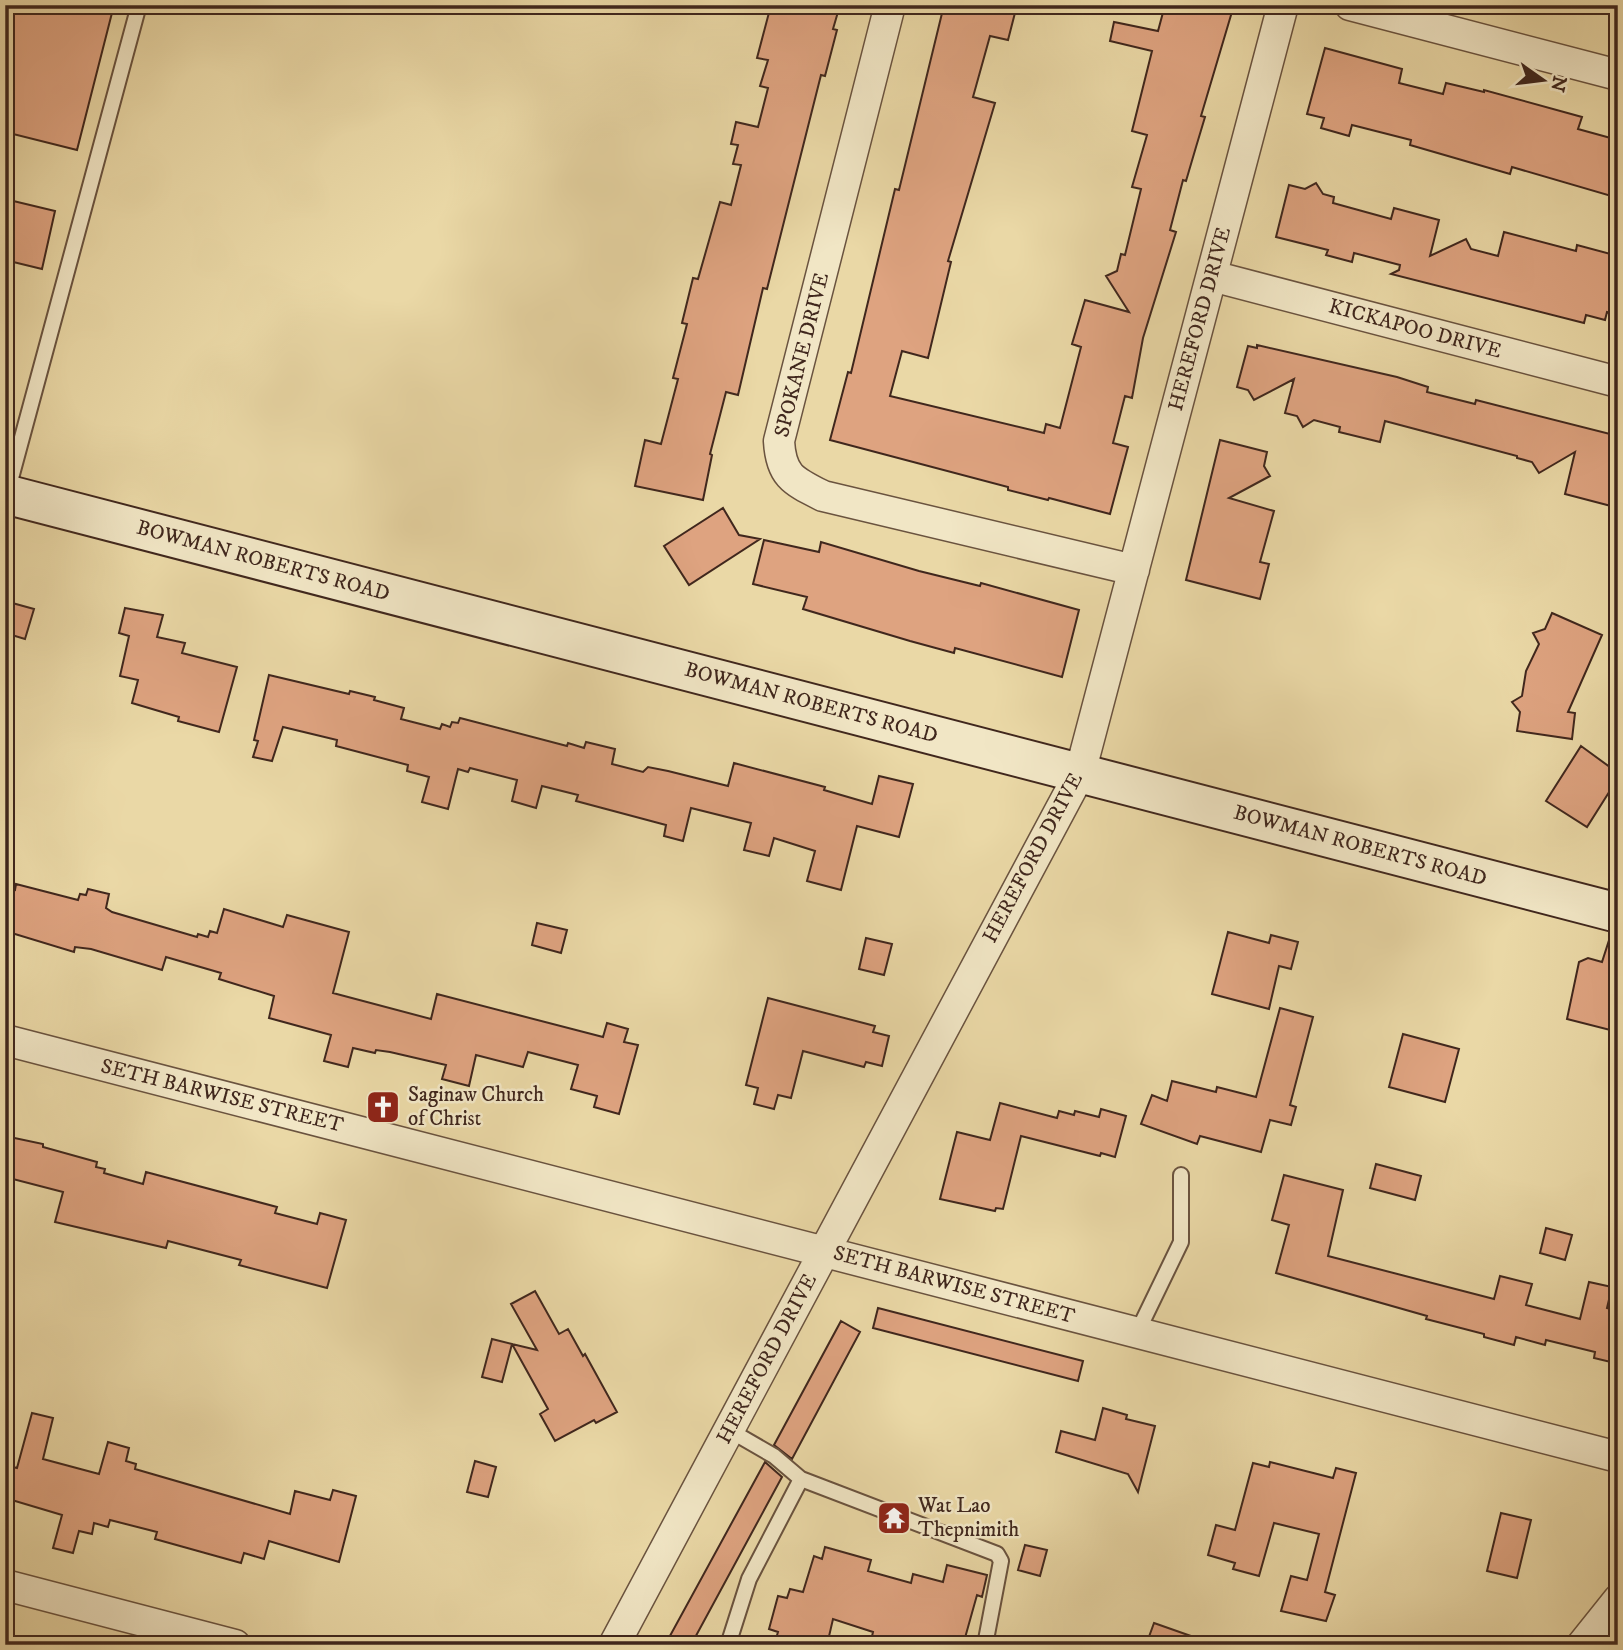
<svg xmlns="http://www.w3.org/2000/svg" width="1623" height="1650" font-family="'IM FELL DW Pica',serif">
  <rect width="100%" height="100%" fill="#ead8a6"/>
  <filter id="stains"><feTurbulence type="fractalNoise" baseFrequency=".00286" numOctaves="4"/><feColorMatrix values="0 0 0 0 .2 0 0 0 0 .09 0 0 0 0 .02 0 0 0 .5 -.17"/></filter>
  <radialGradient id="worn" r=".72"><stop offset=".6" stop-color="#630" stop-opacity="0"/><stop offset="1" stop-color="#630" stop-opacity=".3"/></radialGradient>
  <path fill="#dea380" stroke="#40271d" stroke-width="2" d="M5 5H114L77 150 5 132Z
    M771 5H840L833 29 837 30 825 76 821 75 767 289 763 288 738 395 726 392 710 454 712 455 703 500 635 486 645 440 661 444 678 379 673 378 687 324 682 323 693 278 698 279 720 202 731 205 741 165 733 164 738 145 731 144 736 122 758 127 768 88 760 86 768 60 757 58Z
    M944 5H1017L1008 40 990 36 973 97 995 103 948 261 951 262 928 358 902 351 890 396 1044 433 1046 424 1060 428 1081 347 1072 344 1085 300 1129 312 1106 276 1117 271 1121 254 1125 255 1141 189 1132 187 1147 135 1132 131 1152 51 1110 41 1114 22 1158 31 1165 5H1234L1201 116 1205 117 1196 147 1186 181 1183 180 1170 230 1176 232 1143 338 1132 398 1125 396 1113 443 1128 447 1110 514 1049 498 1048 500 1008 490V487L830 440 848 372 851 373 895 189 899 190Z
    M1325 48 1402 69 1399 83 1443 94 1446 83 1484 92V90L1582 117 1578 129 1618 140V198L1512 167 1510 174 1410 145 1411 140 1352 125 1349 136 1321 128 1324 118 1307 114Z
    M1316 183 1323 194 1334 197 1333 203 1391 219 1394 208 1439 220 1430 256 1466 239 1471 249 1498 256 1504 232 1576 251 1577 245 1618 256V315L1607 312 1605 320 1586 315 1584 323 1391 274 1399 270 1400 265 1354 253 1352 262 1326 255 1328 250 1276 237 1289 185 1305 189Z
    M5 199 55 211 42 269 5 260 9 231 5 230Z
    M1257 345 1397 377 1428 387 1427 392 1475 404 1476 400 1618 436V480L1611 506 1565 494 1575 452 1539 473 1532 462 1517 458V456L1385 421 1380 442 1339 432 1340 427 1314 420 1303 427 1297 416 1285 413 1294 379 1254 400 1248 390 1237 387 1248 346 1257 348Z
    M1220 440 1267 452 1264 466 1270 476 1229 498 1274 511 1260 562 1269 564 1260 599 1186 580Z
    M723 508 739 535 760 539 689 585 664 546Z
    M764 540 819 552 821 542 919 571 980 586 981 583 1079 610 1062 677 955 648 954 653 910 641 803 609 807 597 753 584Z
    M5 601 34 609 25 639 5 633Z
    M125 608 163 615 157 637 185 643 182 653 237 667 219 732 178 721 179 717 132 703 138 680 120 676 129 636 119 633Z
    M1552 613 1602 635 1568 712 1575 713 1572 739 1517 731 1520 712 1512 702 1522 696 1526 671 1539 644 1533 633 1545 629Z
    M269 675 349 694 350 691 375 697 374 700 404 708 401 719 440 729 442 724 450 727 452 722 458 723 460 718 567 746 568 743 584 748 586 742 615 749 612 764 643 772 648 767 668 771 728 786 734 763 825 787 824 790 872 804 879 776 913 784 899 837 857 826 841 890 807 881 815 851 774 838 769 856 744 850 751 823 691 808 683 841 664 836 666 825 576 801 578 795 542 786 536 808 512 801 517 780 470 768 468 772 458 769 448 809 422 802 429 777 407 771 408 765 336 746 337 740 283 727 272 761 253 757 258 741 254 740Z
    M1581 746 1618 773V778L1587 827 1546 801Z
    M16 884 78 900 80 894 86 895 88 889 109 894 106 908 112 912 197 937 198 934 208 937 210 931 217 933 224 909 283 927 287 915 349 932 333 993 431 1019 437 994 603 1037 607 1023 628 1029 624 1042 638 1045 619 1114 594 1107 597 1096 571 1089 578 1065 528 1052 523 1067 476 1055 469 1086 442 1079 446 1065 390 1052 376 1050 375 1053 353 1048 348 1067 324 1061 331 1035 269 1018 274 996 219 979 221 973 166 957 162 970 91 949 75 947 74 952 5 931V887L15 890Z
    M537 923 567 930 561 953 532 945Z
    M1228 932 1269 943 1271 935 1298 942 1291 969 1279 966 1269 1009 1212 994Z
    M1611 934H1618V1032L1567 1019 1579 962 1588 958 1602 962Z
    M866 938 892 944 884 975 859 969Z
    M768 998 875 1026 873 1032 889 1036 882 1066 866 1062 864 1067 803 1051 791 1098 778 1095 774 1109 754 1104 758 1088 746 1085Z
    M1280 1008 1313 1017 1290 1105 1296 1107 1291 1125 1270 1120 1261 1152 1200 1136 1197 1144 1141 1124 1152 1095 1167 1101 1172 1081 1216 1092 1217 1087 1256 1097Z
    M1403 1034 1459 1049 1445 1102 1389 1087Z
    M1000 1103 1057 1118 1059 1111 1074 1115 1075 1111 1099 1117 1101 1109 1126 1116 1115 1157 1101 1153 1100 1156 1021 1136 1003 1209 996 1208 995 1211 940 1199 957 1132 990 1140Z
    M5 1136 43 1144V1147L97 1162 96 1167 105 1169 104 1173 143 1184 146 1172 277 1207 275 1213 317 1224 320 1213 346 1220 327 1288 239 1265 241 1260 168 1241 166 1248 55 1222 63 1192 5 1177Z
    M1376 1164 1421 1176 1415 1200 1370 1188Z
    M1284 1175 1343 1190 1328 1256 1494 1299 1500 1276 1532 1284 1526 1305 1580 1319 1589 1282 1612 1287 1607 1308 1618 1311 1615 1363 1594 1358 1595 1352 1546 1340 1545 1345 1516 1337 1514 1345 1484 1337V1334L1426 1319 1427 1316 1276 1273 1289 1225 1272 1220Z
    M1546 1228 1572 1235 1565 1260 1540 1253Z
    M535 1291 559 1334 568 1329 583 1356 585 1354 617 1412 596 1423 594 1420 555 1441 540 1414 548 1409 512 1344 537 1350 511 1304Z
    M878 1308 1083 1361 1078 1381 873 1328Z
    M841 1321 860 1332 792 1459 774 1445Z
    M492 1339 512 1344 502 1382 482 1377Z
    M1103 1408 1127 1415 1126 1419 1155 1426 1138 1492 1128 1474 1056 1452 1061 1431 1095 1440Z
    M32 1413 53 1418 43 1459 99 1474 108 1442 129 1448 126 1461 136 1464 135 1469 290 1514 295 1491 330 1500 333 1490 356 1496 339 1562 269 1541 264 1559 244 1553 241 1563 155 1539 157 1532 110 1520 108 1527 94 1523 92 1534 79 1531 73 1553 53 1548 62 1515 5 1498V1465L17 1468Z
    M475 1461 496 1467 488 1497 467 1492Z
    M765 1462 782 1477 691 1645H665Z
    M1270 1462 1333 1478 1336 1468 1356 1473 1325 1592 1335 1595 1326 1621 1281 1611 1291 1576 1307 1580 1319 1534 1274 1523 1259 1576 1233 1569 1235 1563 1208 1555 1216 1525 1235 1530 1253 1463 1269 1467Z
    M1501 1513 1531 1520 1517 1578 1487 1571Z
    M1025 1545 1047 1550 1040 1576 1018 1570Z
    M825 1547 871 1560 868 1571 911 1583 913 1574 943 1582 947 1565 987 1575 982 1597 977 1595 963 1645H870L873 1632 833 1619 827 1645 775 1642 778 1632 769 1629 778 1596 787 1598 790 1589 803 1592 814 1556 822 1559Z
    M1154 1623 1208 1642V1645H1146Z"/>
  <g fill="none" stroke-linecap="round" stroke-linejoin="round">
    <g stroke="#6a533f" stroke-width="18">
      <path id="lane" d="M7 493 139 5
        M1137 1333 1181 1242V1175
        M801 1479 997 1554 1001 1561 985 1645
        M728 1645 749 1579 801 1479 774 1456 729 1430"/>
    </g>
    <g stroke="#6a533f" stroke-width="33">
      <path id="street" d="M890 5 779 441C781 476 793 481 823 496L1134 570
        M1350 5 1618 75
        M1212 276 1618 382
        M5 1040 1618 1457
        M5 1585 235 1645
        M614 1645 1080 773 1283 5
        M1582 1645 1618 1600"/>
    </g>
    <g stroke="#40271d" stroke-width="42">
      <path id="secondary" d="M5 494 1618 913"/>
    </g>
    <use href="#lane" stroke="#f1e6c5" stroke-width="14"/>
    <use href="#street" stroke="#f1e6c5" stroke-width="30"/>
    <use href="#secondary" stroke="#f1e6c5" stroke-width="38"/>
  </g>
  <defs>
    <g id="church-square" transform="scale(1.75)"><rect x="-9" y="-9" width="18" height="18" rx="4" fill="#8f2418" stroke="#f1e6c5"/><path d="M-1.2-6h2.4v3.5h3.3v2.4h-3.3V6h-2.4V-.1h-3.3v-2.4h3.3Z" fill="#fff"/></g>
    <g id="temple-square" transform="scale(1.75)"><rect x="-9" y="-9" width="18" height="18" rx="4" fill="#8f2418" stroke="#f1e6c5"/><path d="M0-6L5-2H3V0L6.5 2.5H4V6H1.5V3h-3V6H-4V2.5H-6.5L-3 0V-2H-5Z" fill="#fff"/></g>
  </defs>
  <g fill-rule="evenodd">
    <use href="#church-square" x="383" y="1107"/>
    <use href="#temple-square" x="894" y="1518"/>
  </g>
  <g text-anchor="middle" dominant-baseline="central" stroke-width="5" stroke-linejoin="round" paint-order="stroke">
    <g font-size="21" fill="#40271d" stroke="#f1e6c5">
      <text transform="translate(1200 319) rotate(-75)">HEREFORD DRIVE</text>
      <text transform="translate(1415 329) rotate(15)">KICKAPOO DRIVE</text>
      <text transform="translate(802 355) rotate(-76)">SPOKANE DRIVE</text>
      <text transform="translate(263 561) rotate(15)">BOWMAN ROBERTS ROAD</text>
      <text transform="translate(811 703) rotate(15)">BOWMAN ROBERTS ROAD</text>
      <text transform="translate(1360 846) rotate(15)">BOWMAN ROBERTS ROAD</text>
      <text transform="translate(1033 858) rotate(-62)">HEREFORD DRIVE</text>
      <text transform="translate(222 1096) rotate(14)">SETH BARWISE STREET</text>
      <text transform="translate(954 1285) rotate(15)">SETH BARWISE STREET</text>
      <text transform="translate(767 1359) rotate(-62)">HEREFORD DRIVE</text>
    </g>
    <g font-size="21" fill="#40271d" stroke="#f1e6c5" text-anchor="start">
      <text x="408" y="1095">Saginaw Church<tspan x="408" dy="24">of Christ</tspan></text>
      <text x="918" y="1506">Wat Lao<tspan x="918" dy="24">Thepnimith</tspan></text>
    </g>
  </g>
  <rect width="1623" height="1650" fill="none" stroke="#ead8a6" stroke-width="28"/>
  <rect x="7" y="7" width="1609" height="1636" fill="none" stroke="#40271d" stroke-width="3.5"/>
  <rect x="14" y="14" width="1595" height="1622" fill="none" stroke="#40271d" stroke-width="2"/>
  <g transform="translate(1543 80) rotate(104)" stroke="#f1e6c5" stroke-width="5" paint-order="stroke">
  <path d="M0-5L12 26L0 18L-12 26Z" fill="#40271d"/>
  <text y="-10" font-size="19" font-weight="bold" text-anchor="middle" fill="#40271d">N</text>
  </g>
  <rect width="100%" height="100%" filter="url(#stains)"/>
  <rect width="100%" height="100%" fill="url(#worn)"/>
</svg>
